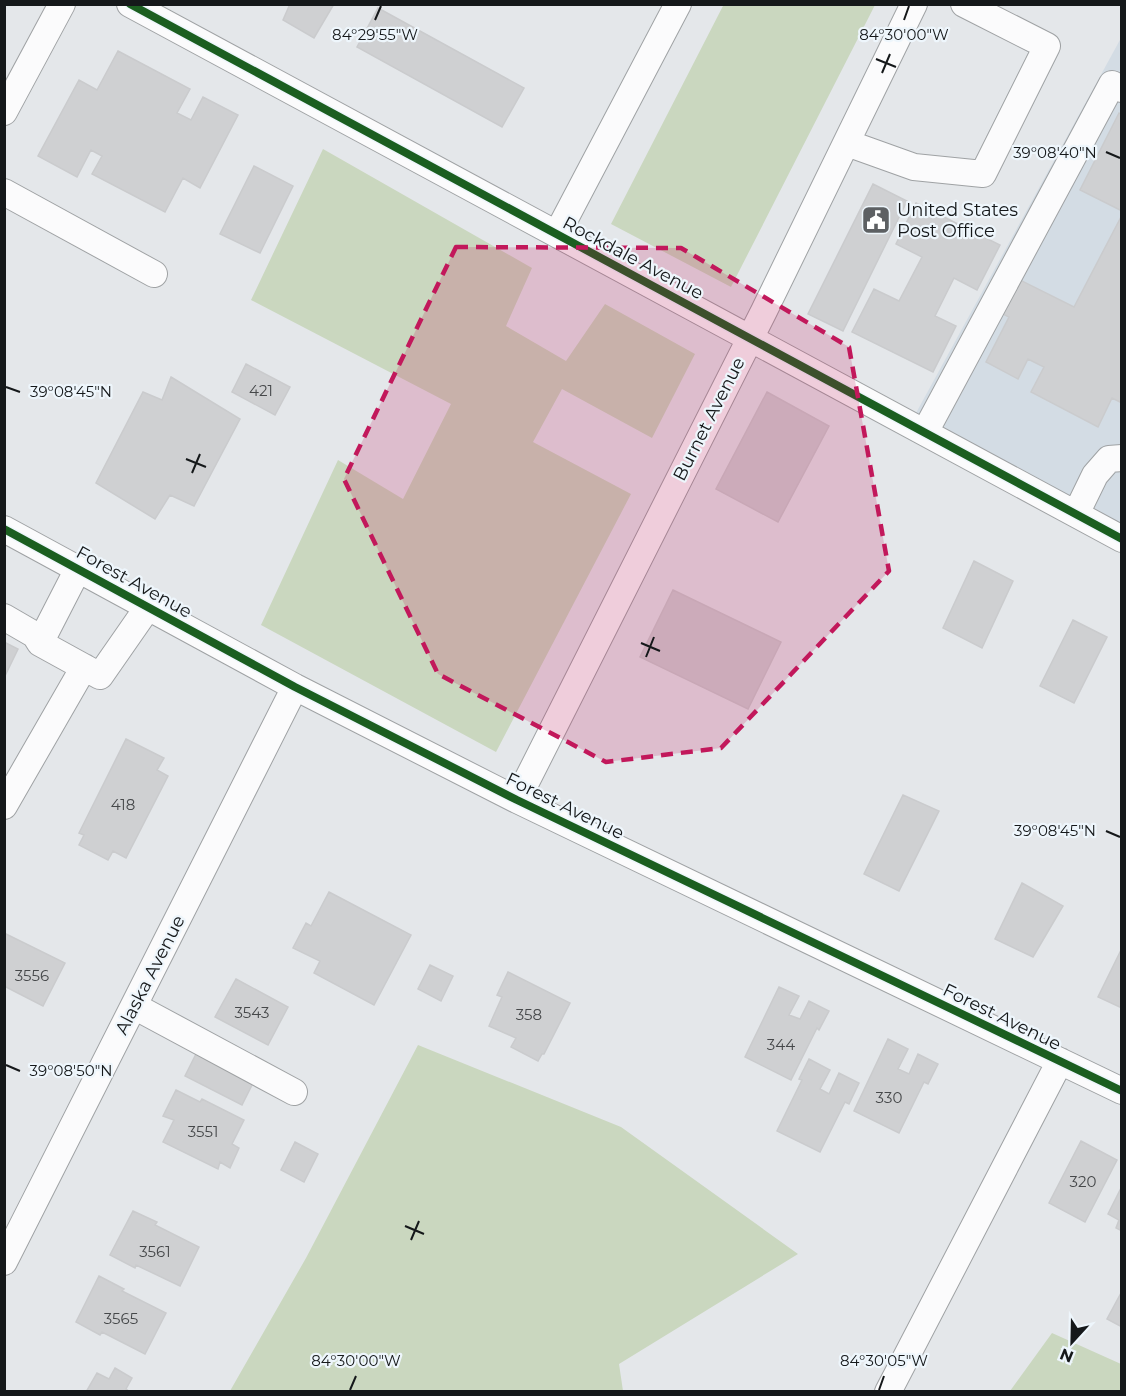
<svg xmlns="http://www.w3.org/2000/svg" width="1126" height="1396" font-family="Montserrat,sans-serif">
  <rect width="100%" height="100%" fill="#e4e7ea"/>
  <path fill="#d3dce4" d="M1121 38V539L910 424Z"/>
  <path fill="#cad7bf" d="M724 4 875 5 731 287 611 224Z
    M323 149 532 268 506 326 566 361 605 304 695 354 652 438 562 389 533 442 631 494 496 752 261 625 338 460 403 499 451 404 251 300Z
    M418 1045 621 1127 798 1254 619 1364 623 1391H230L306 1258Z
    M1052 1333 1121 1364V1391H1010Z"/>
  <path fill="#cfd0d2" stroke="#cacbcd" stroke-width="1.5" d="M290 4H334L314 38 283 20Z
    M378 8 524 88 502 127 357 47Z
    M118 51 190 89 177 113 191 120 203 97 238 115 200 188 183 178 165 212 92 174 102 156 91 150 77 177 38 156 79 80 97 90Z
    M1119 113 1122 115V211L1080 190Z
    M254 166 293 186 260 253 220 234Z
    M873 184 907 201 843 331 808 314Z
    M916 203 1000 245 977 290 954 278 935 316 956 326 933 372 852 332 874 289 899 301 922 257 896 244Z
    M1122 215V403L1112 398 1098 427 1031 392 1044 367 1028 359 1018 379 986 362 1009 317 997 311 1014 277 1074 307Z
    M246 364 290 387 275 415 232 392Z
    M171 377 240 419 194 506 170 495 155 519 96 483 143 392 162 400Z
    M767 392 829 426 778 522 716 489Z
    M974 561 1013 581 982 648 943 628Z
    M673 590 781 642 748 709 640 657Z
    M1073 620 1107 637 1074 703 1040 686Z
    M4 642 18 649 4 678Z
    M126 739 164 758 157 770 168 776 126 858 113 851 108 860 79 845 84 835 79 833Z
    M903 795 939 811 899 891 864 874Z
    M1022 883 1063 906 1033 957 995 939Z
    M329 892 411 935 374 1005 314 973 320 961 293 948 306 923 311 926Z
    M4 933 65 963 43 1006 4 986Z
    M1122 948V1008L1098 997Z
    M430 965 453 976 441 1001 418 989Z
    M508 972 570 1003 544 1054H542L538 1061 511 1047 516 1038 489 1026 502 997 497 995Z
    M236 979 288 1007 268 1045 215 1017Z
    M779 987 799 996 789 1015 800 1019 809 1001 829 1011 819 1030 817 1028 791 1080 745 1057Z
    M888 1039 908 1049 898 1069 909 1074 918 1054 938 1064 928 1084 924 1082 899 1133 854 1111Z
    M198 1050 255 1079 242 1105 185 1076Z
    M809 1059 830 1070 820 1089 829 1094 839 1073 859 1083 849 1104 845 1102 820 1152 777 1131 802 1080 799 1079Z
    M176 1090 200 1102 202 1099 244 1120 232 1144 239 1148 230 1168 220 1162 218 1169 163 1142 174 1120 163 1116Z
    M1081 1141 1117 1160 1085 1222 1049 1203Z
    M295 1142 318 1154 304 1182 281 1170Z
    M1122 1186V1231L1116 1228 1119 1220 1108 1214Z
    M133 1211 157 1222 155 1225 199 1247 180 1286 136 1265 135 1268 110 1255Z
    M99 1276 124 1289 122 1291 166 1313 145 1354 102 1332 100 1335 76 1322Z
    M1121 1293H1122V1327L1107 1319Z
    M115 1368 132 1378 126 1389 130 1392H86L97 1373 109 1379Z"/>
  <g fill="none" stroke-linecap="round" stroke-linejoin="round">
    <g stroke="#9fa2a4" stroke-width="28">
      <path id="minor" d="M130 4 1122 539
        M4 112 62 4
        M847 143 914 167 983 174 1047 46 964 4
        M4 192 154 274
        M557 234 678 4
        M925 432 1112 84 1122 89
        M1076 514 1095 475 1109 459 1122 458
        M4 529 295 687 517 800 1122 1091
        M4 617 35 635 40 643 100 676 148 607
        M40 643 78 569
        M517 800 764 311 914 4
        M4 806 84 667
        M134 1006 294 1092
        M4 1262 295 687
        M888 1392 1060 1061"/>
    </g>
    <use href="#minor" stroke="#fbfbfc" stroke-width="26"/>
    <g stroke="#eef6fc" stroke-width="11">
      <path id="cycleway" d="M130 4 1122 539
        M4 529 295 687 517 800 1122 1091"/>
    </g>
    <use href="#cycleway" stroke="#1b5e20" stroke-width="8"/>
  </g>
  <path fill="#c2185b" fill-opacity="0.2" stroke="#c2185b" stroke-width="4.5" stroke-dasharray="12 8" stroke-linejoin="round" d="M456 247 681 248 849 347 889 571 721 748 606 762 438 674 344 479Z"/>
  <path fill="none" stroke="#15181a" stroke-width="2" d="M375 20 381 6M904 20 909 6M876 59 896 67M882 73 890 54M1106 152 1120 158M6 387 20 392M186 459 206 467M192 473 200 454M641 643 660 651M646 657 654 637M1106 831 1120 837M6 1065 20 1071M405 1226 424 1234M411 1240 419 1221M350 1390 356 1376M879 1390 884 1376"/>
  <defs>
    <g id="civic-square" transform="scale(1.5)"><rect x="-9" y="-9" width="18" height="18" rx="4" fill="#5d6063" stroke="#eef6fc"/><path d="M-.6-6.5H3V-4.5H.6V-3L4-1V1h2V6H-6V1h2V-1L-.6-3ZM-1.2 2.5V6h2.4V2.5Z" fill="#fff"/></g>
  </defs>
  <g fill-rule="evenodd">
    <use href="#civic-square" x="876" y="220"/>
  </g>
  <g text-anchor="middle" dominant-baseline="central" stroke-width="4.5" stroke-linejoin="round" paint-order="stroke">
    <g font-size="15" fill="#46484a">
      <text x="261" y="390">421</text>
      <text x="123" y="804">418</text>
      <text x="32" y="975">3556</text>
      <text x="252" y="1012">3543</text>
      <text x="529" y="1014">358</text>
      <text x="781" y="1044">344</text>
      <text x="889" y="1097">330</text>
      <text x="203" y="1131">3551</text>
      <text x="1083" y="1181">320</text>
      <text x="155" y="1251">3561</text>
      <text x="121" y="1318">3565</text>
    </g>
    <g font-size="18" fill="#15181a" stroke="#eef6fc" text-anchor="start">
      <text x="897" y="210">United States<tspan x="897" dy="21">Post Office</tspan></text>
    </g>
    <g font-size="18" fill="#15181a" stroke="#eef6fc">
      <text transform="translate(633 258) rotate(28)">Rockdale Avenue</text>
      <text transform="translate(709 419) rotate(-63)">Burnet Avenue</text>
      <text transform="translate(134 582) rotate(29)">Forest Avenue</text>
      <text transform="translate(565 806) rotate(26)">Forest Avenue</text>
      <text transform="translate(150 975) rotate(-63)">Alaska Avenue</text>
      <text transform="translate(1002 1017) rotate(26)">Forest Avenue</text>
    </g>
  </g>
  <g font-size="15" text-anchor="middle" fill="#15181a" stroke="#eef6fc" stroke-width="4.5" stroke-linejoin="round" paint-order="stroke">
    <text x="375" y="40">84°29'55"W</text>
    <text x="904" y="40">84°30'00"W</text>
    <text x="1055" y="158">39°08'40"N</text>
    <text x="71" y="397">39°08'45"N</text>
    <text x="1055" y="836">39°08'45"N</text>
    <text x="71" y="1076">39°08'50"N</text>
    <text x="356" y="1366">84°30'00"W</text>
    <text x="884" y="1366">84°30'05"W</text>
  </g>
  <rect width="1126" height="1396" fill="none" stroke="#15181a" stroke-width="12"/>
  <g transform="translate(1072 1342) rotate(202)" stroke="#eef6fc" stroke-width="4.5" paint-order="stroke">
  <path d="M0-4.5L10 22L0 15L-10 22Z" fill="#15181a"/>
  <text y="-9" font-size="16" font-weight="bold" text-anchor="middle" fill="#15181a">N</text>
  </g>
</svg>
